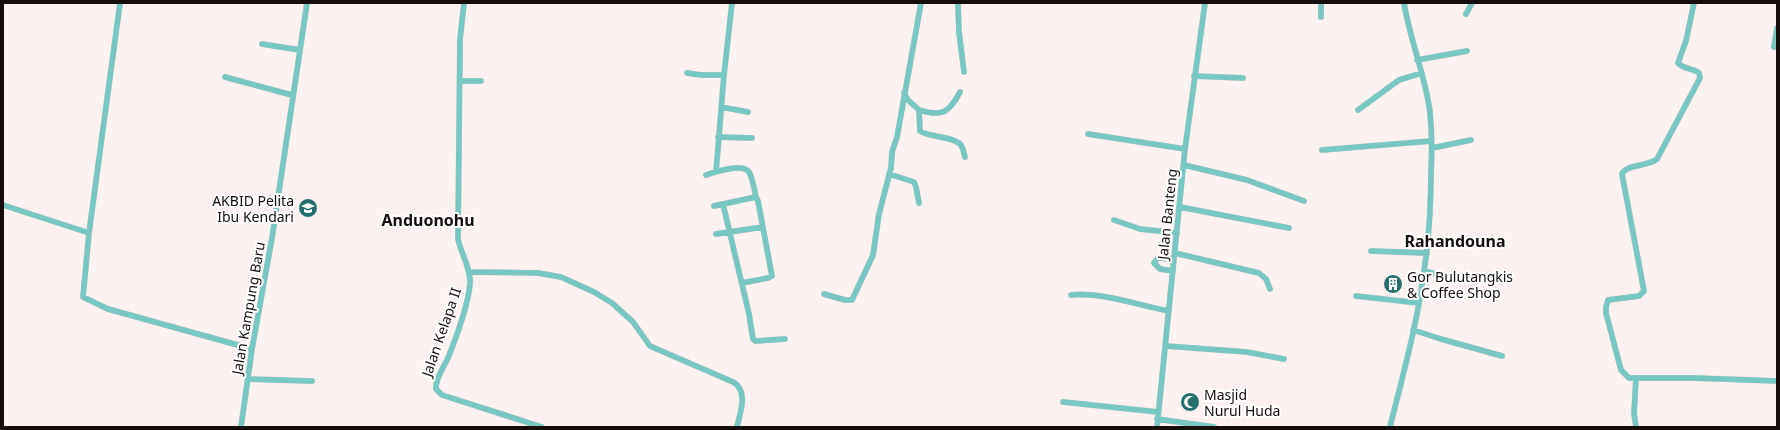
<svg xmlns="http://www.w3.org/2000/svg" width="1780" height="430" font-family="'Noto Sans',sans-serif">
  <rect width="100%" height="100%" fill="#fef1f1"/>
  <g fill="none" stroke-linecap="round" stroke-linejoin="round">
    <g stroke="#d9cdcd" stroke-width="6">
      <path id="minor" d="M120 3 89 233 83 297 108 309 252 349
        M464 3 460 39 458 239C461 254 471 268 470 284 468 305 456 338 448 358 444 367 435 379 436 389L442 395 542 427
        M958 3 959 32 964 72
        M1694 3 1686 41 1678 63C1683 69 1693 68 1699 73L1700 78 1657 159C1647 167 1626 164 1622 174L1644 291 1639 296 1608 300 1606 307V313L1621 370 1629 378H1694L1777 381
        M1466 14 1472 3
        M1321 17V3
        M262 44 300 50
        M1774 47 1777 28
        M1417 60 1467 51
        M687 73 701 75H724
        M1194 76 1243 78
        M225 77 292 95
        M460 81H481
        M904 93 908 100 919 110 920 131C931 138 953 136 961 145 963 148 964 153 965 157
        M721 107 748 112
        M919 110C942 117 949 113 960 92
        M1358 110 1399 80 1422 73
        M1088 134 1185 149
        M718 137 752 138
        M1432 148 1471 140
        M1322 150 1431 141
        M1184 165 1247 180 1304 201
        M716 172 724 75 732 3
        M889 174 914 182 916 187 919 203
        M706 175C714 172 743 163 749 172 753 179 754 189 756 197
        M723 204 756 197 758 201 772 276 768 278 742 283
        M3 205 89 233
        M714 206 723 204 749 314 753 339 755 341 785 339
        M1180 207 1289 228
        M1114 220 1140 229 1177 233
        M716 234 763 227
        M1371 251 1427 253
        M1175 253 1259 273 1266 279 1270 289
        M1173 271 1160 269 1154 263 1158 258 1174 259
        M1424 271 1451 278
        M470 272 538 273 561 277 594 292 612 303 633 322 650 346 733 382C749 391 740 413 737 427
        M824 294 845 300H852L873 255 879 214 891 168 892 152 897 137 921 3
        M1071 295C1105 292 1136 305 1169 311
        M1356 296 1419 303
        M1413 330 1441 339 1502 356
        M1166 346 1247 352 1284 359
        M248 379 312 381
        M1063 402 1158 412
        M1157 419 1214 427
        M241 427 252 349 272 238 307 3
        M1157 427 1185 149 1205 3
        M1390 427C1400 386 1412 344 1419 303 1427 260 1431 216 1431 173 1432 153 1432 132 1430 112 1425 75 1410 40 1404 3
        M1636 427 1634 413 1636 378"/>
    </g>
    <use href="#minor" stroke="#77c8c3" stroke-width="5.5"/>
  </g>
  <defs>
    <g id="university-disc" transform="scale(1)"><circle r="9.5" fill="#256f6c" stroke="#fff"/><path d="M0-5L7-2L0 1L-7-2ZM-4 1L0 2.5L4 1V4Q0 6-4 4Z" fill="#fff"/></g>
    <g id="building-disc" transform="scale(1)"><circle r="9.5" fill="#256f6c" stroke="#fff"/><path d="M-4-6H4V6H1V3H-1V6H-4ZM-2.5-4.3h1.7v1.8h-1.7ZM.8-4.3h1.7v1.8H.8ZM-2.5-1h1.7V.8h-1.7ZM.8-1h1.7V.8H.8Z" fill="#fff"/></g>
    <g id="mosque-disc" transform="scale(1)"><circle r="9.5" fill="#256f6c" stroke="#fff"/><path d="M3.5-4.9A6 6 0 1 0 3.5 4.9A5 5 0 1 1 3.5-4.9Z" fill="#fff"/></g>
  </defs>
  <g fill-rule="evenodd">
    <use href="#university-disc" x="308" y="208"/>
    <use href="#building-disc" x="1393" y="284"/>
    <use href="#mosque-disc" x="1190" y="402"/>
  </g>
  <g text-anchor="middle" dominant-baseline="central" stroke-width="4" stroke-linejoin="round" paint-order="stroke">
    <g font-size="14" fill="#160d0d" stroke="#fff" text-anchor="start">
      <text x="294" y="200" text-anchor="end">AKBID Pelita<tspan x="294" dy="16">Ibu Kendari</tspan></text>
      <text x="1407" y="276">Gor Bulutangkis<tspan x="1407" dy="16">&amp; Coffee Shop</tspan></text>
      <text x="1204" y="394">Masjid<tspan x="1204" dy="16">Nurul Huda</tspan></text>
    </g>
    <g font-size="14" fill="#160d0d" stroke="#fff">
      <text transform="translate(1167 214) rotate(-84)">Jalan Banteng</text>
      <text transform="translate(248 308) rotate(-80)">Jalan Kampung Baru</text>
      <text transform="translate(441 332) rotate(-71)">Jalan Kelapa II</text>
    </g>
    <g font-size="16" font-weight="bold" fill="#160d0d" stroke="#fff">
      <text x="428" y="220">Anduonohu</text>
      <text x="1455" y="241">Rahandouna</text>
    </g>
  </g>
  <rect width="1780" height="430" fill="none" stroke="#160d0d" stroke-width="8"/>
</svg>
